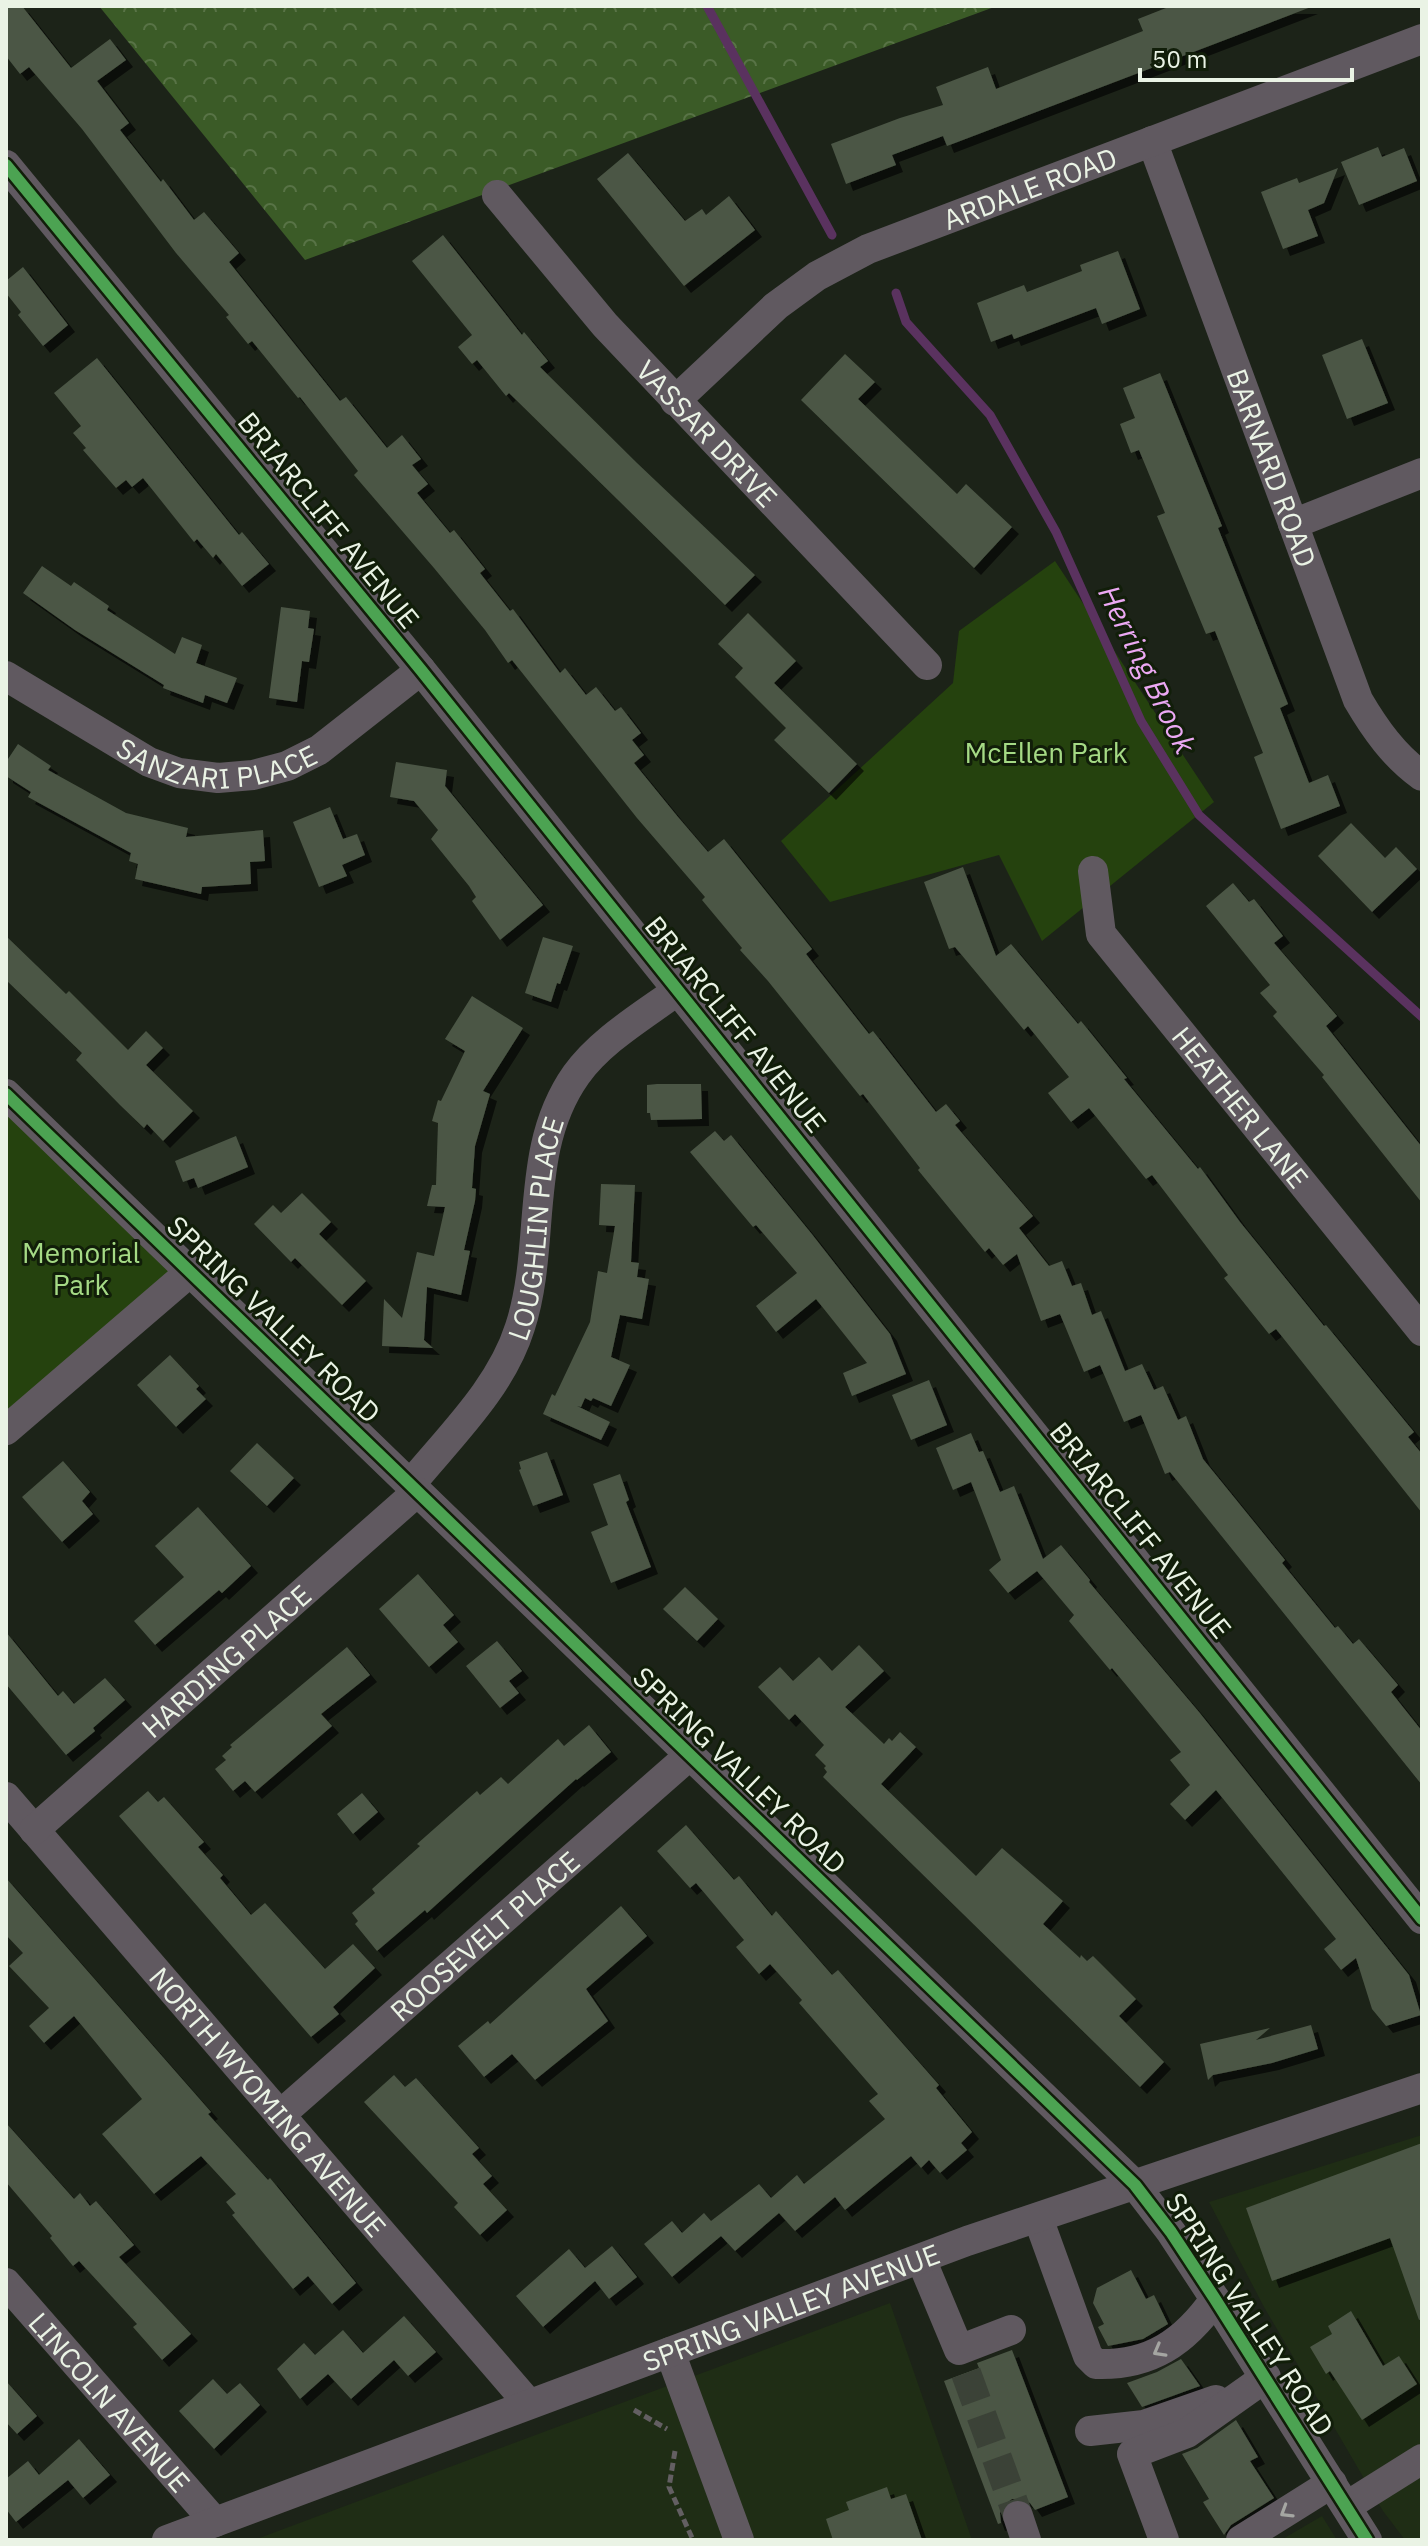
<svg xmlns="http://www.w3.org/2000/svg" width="1428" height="2546" font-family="'IBM Plex Sans',sans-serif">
  <defs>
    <pattern id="forest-crowns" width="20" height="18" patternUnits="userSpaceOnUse" patternTransform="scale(2)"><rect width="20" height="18" fill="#3b5b27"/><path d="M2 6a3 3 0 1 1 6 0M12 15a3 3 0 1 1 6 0" fill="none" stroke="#587346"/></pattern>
    <filter id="shadow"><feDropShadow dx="7" dy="7" stdDeviation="0" flood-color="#0009"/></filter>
  </defs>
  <rect width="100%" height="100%" fill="#1c2318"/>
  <path fill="#1f2d15" d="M1422 2135V2540H1405L1383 2511 1264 2307 1209 2202Z
    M890 2303 972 2540H254Z
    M1322 2516 1337 2540H1281Z"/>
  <path fill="url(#forest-crowns)" d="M99 6H997L305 260Z"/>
  <path fill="#25420e" d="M1055 561 1214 802 1042 941 999 855 830 902 781 841 953 683 959 631Z
    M6 1094 190 1272 6 1430Z"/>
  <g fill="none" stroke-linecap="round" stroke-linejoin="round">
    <path stroke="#5a325f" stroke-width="9" d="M707 6 832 235
      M896 293 906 322 990 415 1056 532 1141 721 1199 815 1422 1017"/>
  </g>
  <path fill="#4b5645" filter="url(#shadow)" d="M6 6H22L71 68 110 39 126 60 97 81 129 123 120 130 161 182 163 179 194 220 204 212 239 253 229 262 340 401 346 397 387 448 402 435 421 459 412 465 428 484 417 493 450 533 454 530 485 569 480 573 510 611 513 609 560 673 565 668 586 695 596 687 615 711 621 707 641 733 632 740 644 755 634 763 678 817 708 852 724 839 812 949 806 954 869 1034 873 1031 936 1112 946 1104 960 1121 955 1125 1033 1216 1019 1228 1049 1266 1062 1261 1072 1286 1081 1283 1092 1315 1101 1311 1125 1371 1142 1364 1154 1390 1163 1386 1178 1420 1186 1416 1203 1459 1285 1560 1282 1563 1335 1628 1338 1626 1353 1644 1359 1639 1398 1685 1391 1692 1422 1731V1785L1170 1472 1165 1474 1141 1415 1124 1422 1100 1365 1084 1372 1060 1314 1041 1321 1017 1254 1003 1265 989 1248 985 1252 918 1170 920 1168 863 1094 860 1096 768 981 740 950 742 948 702 900 705 897 637 818 512 660 508 663 485 630 434 568 354 475 358 471 300 397 298 398 252 341 248 344 226 317 229 315 176 253 82 129 29 67 20 74 6 56Z
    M1171 6 1311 7 947 146 943 136 892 155 896 165 846 184 831 144 900 118 943 105 936 87 988 67 996 89 1143 31 1138 19Z
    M1378 147 1382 157 1404 148 1417 181 1359 205 1341 162Z
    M628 153 685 221 702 209 706 215 729 196 755 230 684 286 597 179Z
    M1338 168 1324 203 1308 210 1318 236 1283 249 1261 192 1297 178 1299 183Z
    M443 235 522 335 524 332 548 361 540 367 637 463 755 575 725 605 509 393 506 396 477 360 472 364 458 347 472 335 412 261Z
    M1118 251 1140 309 1102 324 1096 308 1014 339 1012 334 991 342 977 303 1024 285 1027 292 1082 271 1080 265Z
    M23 267 68 325 43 346 18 315 21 312 6 293V281Z
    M1362 339 1388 403 1347 419 1322 355Z
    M845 354 875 382 858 399 957 494 966 484 1012 527 974 568 801 400Z
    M97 358 239 535 242 532 269 564 242 586 216 554 213 558 197 539 194 542 143 478 132 487 126 480 116 488 83 450 86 448 73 433 81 426 54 393Z
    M1160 373 1222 526 1218 528 1288 704 1280 708 1309 783 1328 775 1340 806 1281 829 1254 757 1263 753 1215 631 1206 634 1157 516 1165 513 1139 450 1131 453 1120 424 1135 418 1123 388Z
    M42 566 71 586 74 582 109 606 107 610 175 654 182 637 202 645 196 663 237 678 227 703 205 695 203 703 163 688 164 685 75 630 23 593Z
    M281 607 310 611 308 628 314 629 309 662 302 661 297 702 269 698Z
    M748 613 796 661 774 683 857 764 829 793 774 740 786 728 735 677 743 668 718 644Z
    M18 744 51 766 48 770 126 813 188 828 186 837 263 830 265 861 250 862 251 884 202 887 201 894 135 879 138 864 129 861 131 853 28 797 31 792 6 776V762Z
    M396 762 447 770 445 786 543 905 500 940 472 901 476 897 469 886 431 839 438 830 414 801 390 797Z
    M330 807 343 839 357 834 365 855 342 865 347 876 319 887 293 822Z
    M1351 823 1385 858 1396 847 1417 869 1372 912 1318 856Z
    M963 867 996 956 1011 944 1078 1024 1081 1021 1127 1078 1124 1079 1198 1169 1200 1167 1240 1222 1324 1326 1326 1325 1414 1432 1408 1437 1422 1454V1513L1276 1329 1269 1334 1224 1278 1228 1275 1152 1175 1146 1179 1089 1108 1071 1122 1048 1093 1069 1077 1028 1026 1024 1030 955 947 949 949 924 882Z
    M1233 883 1249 902 1254 899 1283 936 1274 943 1337 1016 1326 1026 1422 1147V1203L1322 1077 1324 1075 1273 1016 1277 1012 1260 993 1270 985 1206 906Z
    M6 936 66 994 69 991 128 1050 146 1031 163 1048 146 1065 193 1111 163 1141 147 1124 144 1128 120 1105 76 1060 82 1053 6 980Z
    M543 937 573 946 560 984 557 983 551 1002 525 993Z
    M472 996 523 1028 483 1091 490 1094 475 1146 472 1188 476 1189 475 1201 464 1250 470 1251 461 1295 427 1287 424 1340 433 1348 382 1346 384 1299 402 1318 417 1252 434 1256 445 1207 427 1206 432 1185H436L438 1123 432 1121 438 1100 441 1101 465 1051 445 1039Z
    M657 1084H701L702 1119 651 1120 650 1113H647V1085Z
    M715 1131 724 1141 731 1135 811 1233 890 1334 906 1374 852 1396 843 1373 867 1363 816 1299 776 1332 756 1306 797 1273 756 1225 753 1227 690 1152Z
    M236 1136 248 1167 198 1188 194 1178 183 1182 175 1161Z
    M601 1184 635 1185 631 1262 639 1263 637 1277 649 1279 642 1319 620 1315 611 1357 630 1365 611 1406 593 1398 591 1401 585 1398 581 1407 577 1406 610 1422 601 1440 543 1414 552 1394 555 1396 590 1322 598 1271 607 1273 615 1226 599 1225Z
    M302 1193 331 1222 319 1234 366 1281 342 1305 295 1258 291 1262 254 1224 273 1205 281 1213Z
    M170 1355 199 1386 196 1389 206 1399 176 1427 137 1385Z
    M929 1380 947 1425 911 1440 892 1395Z
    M971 1433 979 1452 983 1451 1000 1492 1014 1486 1043 1559 1061 1545 1090 1580 1089 1582 1199 1712 1409 1975 1421 2015 1386 2026 1372 2009 1356 1958 1341 1970 1324 1949 1336 1939 1216 1790 1185 1820 1170 1804 1190 1785 1170 1760 1181 1752 1112 1668 1110 1670 1069 1621 1074 1615 1037 1571 1008 1593 989 1570 1001 1560 971 1482 953 1490 936 1448Z
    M257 1443 294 1478 267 1506 230 1471Z
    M547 1452 563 1495 533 1506 519 1470 521 1469 519 1462Z
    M63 1461 90 1492 82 1501 93 1514 62 1542 22 1497Z
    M620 1474 629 1500 626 1502 651 1567 611 1583 591 1532 608 1525 593 1484Z
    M198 1507 251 1566 222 1593 219 1590 155 1645 134 1621 184 1577 155 1546Z
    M418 1574 454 1615 443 1625 458 1642 429 1667 379 1609Z
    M685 1587 718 1619 697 1641 663 1609Z
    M6 1632 58 1696 63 1691 74 1704 105 1678 125 1700 93 1728 95 1731 66 1755 6 1684Z
    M497 1641 522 1671 509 1681 519 1693 500 1708 466 1666Z
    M859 1645 884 1671 845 1707 884 1744 889 1738 892 1741 900 1732 916 1747 881 1784 976 1876 1002 1848 1063 1901 1043 1924 1080 1958 1081 1955 1087 1961 1093 1956 1136 1999 1119 2016 1164 2062 1140 2087 823 1777 827 1772 824 1768 826 1766 815 1755 824 1745 795 1714 789 1720 758 1687 780 1667 793 1681 819 1657 832 1671Z
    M347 1647 370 1675 321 1714 332 1726 255 1792 245 1781 233 1791 215 1769 226 1760 222 1756 232 1747 230 1745Z
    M589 1725 611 1752 577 1780 576 1779 427 1913 425 1910 377 1951 355 1924 358 1921 352 1913 375 1893 372 1889 420 1846 417 1844 477 1791 480 1795 501 1777 508 1784 558 1739 564 1746Z
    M148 1791 158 1802 164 1797 204 1842 198 1847 223 1875 220 1878 251 1915 265 1903 325 1969 353 1944 375 1968 333 2007 339 2014 311 2037 119 1816Z
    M362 1793 378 1812 353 1834 337 1814Z
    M686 1825 734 1880 739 1876 772 1916 776 1911 832 1975 838 1970 939 2085 936 2088 972 2132 961 2143 967 2150 940 2173 929 2160 921 2168 911 2156 845 2210 835 2197 795 2231 779 2213 735 2251 721 2236 672 2277 644 2244 672 2221 682 2233 704 2213 711 2221 759 2184 771 2198 797 2175 804 2184 885 2119 869 2101 878 2094 799 2003 802 2000 770 1964 759 1974 736 1947 744 1940 696 1883 690 1888 657 1851Z
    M6 1878 211 2112 208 2114 268 2180 270 2178 356 2283 332 2304 308 2276 293 2289 232 2215 235 2213 226 2202 236 2194 201 2156 154 2194 102 2134 142 2099 74 2016 44 2043 29 2026 49 2008 9 1966 23 1953 6 1935Z
    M621 1906 647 1936 586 1989 608 2021 535 2080 512 2054 484 2077 458 2046 488 2021 490 2024Z
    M1311 2025 1318 2049 1272 2063 1213 2075 1208 2080 1200 2044 1270 2028 1256 2040Z
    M394 2075 405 2087 416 2078 479 2148 472 2154 492 2176 483 2184 507 2210 480 2235 454 2207 458 2203 364 2102Z
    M6 2123 74 2199 80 2193 90 2206 96 2201 134 2245 119 2257 191 2334 162 2360 133 2327 137 2324 79 2261 73 2266 50 2238 52 2236 6 2182Z
    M1422 2143V2319L1419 2320 1390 2238 1272 2281 1246 2208Z
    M612 2246 637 2277 609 2299 595 2281 543 2327 516 2296 569 2249 585 2268Z
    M1131 2270 1146 2299 1154 2295 1168 2324 1143 2339 1108 2346 1098 2327 1104 2324 1093 2303 1097 2288Z
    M1351 2311 1383 2366 1399 2356 1417 2384 1362 2420 1330 2371 1326 2374 1310 2347 1332 2334 1328 2326Z
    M404 2316 436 2352 408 2376 394 2360 351 2399 328 2374 300 2399 277 2369 304 2343 315 2355 343 2330 363 2353Z
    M1012 2350 1068 2497 1035 2510 1030 2503 1022 2499H1012L1004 2505 1000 2513 1001 2523 998 2524 944 2381 979 2368 977 2363Z
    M1181 2359 1200 2386 1142 2407 1127 2383 1157 2372Z
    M213 2379 227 2394 240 2383 260 2405 214 2449 179 2411Z
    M6 2381 37 2416 17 2434 6 2422Z
    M1236 2420 1258 2457 1250 2461 1274 2498 1231 2525 1224 2535 1203 2502 1209 2499 1182 2454 1197 2448Z
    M79 2439 110 2475 83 2498 68 2480 16 2522 6 2509V2479L28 2461 39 2475Z
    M887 2487 891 2499 906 2494 922 2540H833L826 2519 849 2510 846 2502Z"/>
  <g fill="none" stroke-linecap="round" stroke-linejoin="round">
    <path stroke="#3b4237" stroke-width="30" stroke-dasharray="30 15" stroke-linecap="butt" d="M966 2373 1018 2516"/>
    <path stroke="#635f62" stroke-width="5" stroke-dasharray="8 4" stroke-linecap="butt" d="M634 2410 667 2429
      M675 2451 669 2487 693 2540"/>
    <g stroke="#605960" stroke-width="30">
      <path id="s1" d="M1152 141 1358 700C1375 729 1394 756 1422 776"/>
      <path d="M6 165 421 670 1422 1919"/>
      <path id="s2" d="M497 195 605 325 927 665"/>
      <path id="s3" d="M675 401 776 306 817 276 868 249 1422 39"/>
      <path d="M1293 524 1422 473"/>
      <path id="s4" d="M6 676 149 762 179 773 218 778 253 775 287 766 319 750 421 670"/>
      <path id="s5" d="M1093 871 1101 934 1422 1331"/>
      <path d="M6 1094 1135 2185 1171 2232 1215 2299 1367 2540"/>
      <path d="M6 1430 190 1272"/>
      <path id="s6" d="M410 1485C450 1436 501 1388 520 1327 547 1244 523 1150 576 1075 601 1040 643 1016 678 990"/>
      <path id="s7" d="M6 1797 529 2404"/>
      <path id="s8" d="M34 1830 417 1492"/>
      <path id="s9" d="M280 2115 690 1755"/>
      <path d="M1038 2218 1088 2356 1096 2364C1150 2366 1185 2342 1215 2299"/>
      <path d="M921 2259 959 2350 1011 2330"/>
      <path id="s10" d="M6 2283 215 2522"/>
      <path d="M670 2352 739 2540"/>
      <path d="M1090 2431 1144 2425 1216 2400"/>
      <path d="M1347 2506 1422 2459"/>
      <path d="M1018 2516 1026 2540"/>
      <path id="s11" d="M167 2540 967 2241 1422 2088"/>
      <path d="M1164 2540 1132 2454 1187 2433 1266 2377"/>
      <path d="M1241 2540 1332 2483"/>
    </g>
    <g stroke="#111e09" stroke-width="17">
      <path id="cycleway" d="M6 165 421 670 1422 1919
        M6 1094 1135 2185 1171 2232 1215 2299 1367 2540"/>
    </g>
    <use href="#cycleway" stroke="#4ca352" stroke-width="12"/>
  </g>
  <defs><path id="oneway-chevron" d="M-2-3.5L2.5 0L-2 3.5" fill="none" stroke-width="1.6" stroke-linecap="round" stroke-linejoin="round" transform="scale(2)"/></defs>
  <g stroke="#a5a6a2">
    <use href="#oneway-chevron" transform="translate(1159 2351) rotate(151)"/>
    <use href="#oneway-chevron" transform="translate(1286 2512) rotate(148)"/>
  </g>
  <g text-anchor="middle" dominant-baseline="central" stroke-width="6" stroke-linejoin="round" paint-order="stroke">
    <g font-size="28" fill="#eaf3e5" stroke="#111e09">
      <text stroke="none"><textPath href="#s3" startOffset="420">ARDALE ROAD</textPath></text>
      <text stroke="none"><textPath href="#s2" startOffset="318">VASSAR DRIVE</textPath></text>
      <text stroke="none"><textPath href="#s1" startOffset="348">BARNARD ROAD</textPath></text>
      <text transform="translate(329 520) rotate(51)">BRIARCLIFF AVENUE</text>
      <text stroke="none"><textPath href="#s4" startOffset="236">SANZARI PLACE</textPath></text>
      <text transform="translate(736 1024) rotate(51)">BRIARCLIFF AVENUE</text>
      <text stroke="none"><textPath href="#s5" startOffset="286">HEATHER LANE</textPath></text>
      <text stroke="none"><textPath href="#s6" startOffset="294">LOUGHLIN PLACE</textPath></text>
      <text transform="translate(274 1319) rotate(44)">SPRING VALLEY ROAD</text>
      <text transform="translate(1141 1530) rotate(51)">BRIARCLIFF AVENUE</text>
      <text stroke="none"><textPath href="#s8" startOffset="256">HARDING PLACE</textPath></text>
      <text transform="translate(740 1770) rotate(44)">SPRING VALLEY ROAD</text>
      <text stroke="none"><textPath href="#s9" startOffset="272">ROOSEVELT PLACE</textPath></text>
      <text stroke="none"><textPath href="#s7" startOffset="402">NORTH WYOMING AVENUE</textPath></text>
      <text stroke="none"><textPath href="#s11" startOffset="666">SPRING VALLEY AVENUE</textPath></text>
      <text transform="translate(1250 2314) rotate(57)">SPRING VALLEY ROAD</text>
      <text stroke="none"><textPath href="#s10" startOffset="158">LINCOLN AVENUE</textPath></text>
    </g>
    <g font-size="28" fill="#a5da85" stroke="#111e09">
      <text x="1046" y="752">McEllen Park</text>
      <text x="81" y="1252">Memorial<tspan x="81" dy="32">Park</tspan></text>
    </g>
    <g font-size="30" font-style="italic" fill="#eba8f3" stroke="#111e09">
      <text transform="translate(1148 669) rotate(64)">Herring Brook</text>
    </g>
  </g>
  <rect width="1428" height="2546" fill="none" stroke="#eaf3e5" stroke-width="16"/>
  <path d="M1140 68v12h212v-12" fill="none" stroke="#eaf3e5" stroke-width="4"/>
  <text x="1152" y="68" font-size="24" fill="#eaf3e5" stroke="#111e09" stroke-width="6" paint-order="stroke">50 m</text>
</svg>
